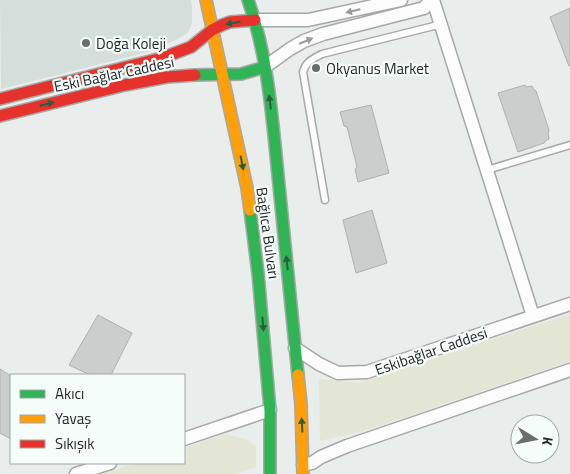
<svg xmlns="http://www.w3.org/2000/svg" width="570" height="474" font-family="'Titillium Web',sans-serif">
  <rect width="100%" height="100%" fill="#e9edeb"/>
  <path fill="#d4dedb" d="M0 0H191L192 8V23L188 32 178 39 152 51 1 89Z"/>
  <path fill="#e4e6d5" d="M570 314V361L367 430 320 441 319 379 359 383Z
    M226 434 248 440 256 447V467L236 474H102L137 463H184V448Z"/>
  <path fill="#cbcecd" stroke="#acb0af" d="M570 8V66H569L550 17Z
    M525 85 526 87 532 86 534 90 536 91 549 130 548 133 549 139 545 141 544 143 518 152 498 93Z
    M371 105 389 173 358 182 355 169 357 167 347 127 344 126 340 112Z
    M372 210 387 263 356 273 343 220Z
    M98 315 132 333 111 375H90L69 365Z
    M0 369 11 376V439L0 433Z"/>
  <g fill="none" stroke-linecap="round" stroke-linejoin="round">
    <g stroke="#a5a9a7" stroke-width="9">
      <path id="lane" d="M487 170 570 145
        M325 200 303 72C306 61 313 59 322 54L442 24"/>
    </g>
    <g stroke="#a5a9a7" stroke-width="15">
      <path id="street" d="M433 0 533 316
        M255 20H308L401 0
        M265 67 290 49 304 41 323 34 424 8 431 0
        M295 348 319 364 338 373 367 372 570 304
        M184 439 270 410
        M303 465 312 463 321 457 347 446 570 370
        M76 474 110 463"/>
    </g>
    <g stroke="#a5a9a7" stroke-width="14">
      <path id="fast" d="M248 0C268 56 272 116 278 175 285 242 291 308 298 375
        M195 75 241 74 265 67
        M250 210 258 273 270 410V474"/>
    </g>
    <g stroke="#a5a9a7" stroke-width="14">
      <path id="slow" d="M206 0 247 188 250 210
        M298 375 301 404 303 474"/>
    </g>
    <g stroke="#a5a9a7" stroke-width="14">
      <path id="jam" d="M0 99 162 58 191 47 212 30 222 25 230 22 255 20
        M0 116 125 85 167 77 195 75"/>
    </g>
    <use href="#lane" stroke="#fcfcfc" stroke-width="6"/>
    <use href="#street" stroke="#fcfcfc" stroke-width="12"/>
    <use href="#fast" stroke="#30b455" stroke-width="11"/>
    <use href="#slow" stroke="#ff9f0a" stroke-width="11"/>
    <use href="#jam" stroke="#e5322d" stroke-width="11"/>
  </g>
  <defs><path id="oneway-solid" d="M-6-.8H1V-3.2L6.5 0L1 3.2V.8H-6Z" transform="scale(1.25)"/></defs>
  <g fill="#9b9d9c">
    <use href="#oneway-solid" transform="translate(353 11) rotate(167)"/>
    <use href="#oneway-solid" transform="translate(306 41) rotate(-23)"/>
  </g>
  <g fill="#296039">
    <use href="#oneway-solid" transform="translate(233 23) rotate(171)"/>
    <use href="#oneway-solid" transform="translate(270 102) rotate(-97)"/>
    <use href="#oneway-solid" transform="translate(47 104) rotate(-14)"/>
    <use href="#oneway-solid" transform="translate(242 163) rotate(79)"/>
    <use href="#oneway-solid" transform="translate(287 263) rotate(-96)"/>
    <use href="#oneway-solid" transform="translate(263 324) rotate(85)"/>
    <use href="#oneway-solid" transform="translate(302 425) rotate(-93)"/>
  </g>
  <g fill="#6a6d6c" stroke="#f4fdf9" stroke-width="2">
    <circle cx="86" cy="43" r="5"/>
    <circle cx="316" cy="68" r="5"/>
  </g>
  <g text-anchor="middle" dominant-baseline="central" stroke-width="4.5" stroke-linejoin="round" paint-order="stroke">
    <g font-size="15" fill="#252827" stroke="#f4fdf9" text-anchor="start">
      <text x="96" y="43">Doğa Koleji</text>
      <text x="326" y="68">Okyanus Market</text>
    </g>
    <g font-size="15" fill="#252827" stroke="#f4fdf9">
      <text transform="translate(114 74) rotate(-12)">Eski Bağlar Caddesi</text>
      <text transform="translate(268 233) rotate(82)">Bağlıca Bulvarı</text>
      <text transform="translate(431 351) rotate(-19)">Eskibağlar Caddesi</text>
    </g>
  </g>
  <rect x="10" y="374" width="175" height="90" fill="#f4fdf9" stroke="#a1a8a5"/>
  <rect x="20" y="390" width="25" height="8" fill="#30b455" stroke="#a1a8a5"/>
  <text x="55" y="399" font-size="15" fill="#252827">Akıcı</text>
  <rect x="20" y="415" width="25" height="8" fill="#ff9f0a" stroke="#a1a8a5"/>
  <text x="55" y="424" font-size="15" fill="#252827">Yavaş</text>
  <rect x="20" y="440" width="25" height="8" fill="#e5322d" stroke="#a1a8a5"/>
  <text x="55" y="449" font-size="15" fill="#252827">Sıkışık</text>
  <g transform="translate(535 439) rotate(100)"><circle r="24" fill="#f4fdf9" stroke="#a1a8a5"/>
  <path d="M0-4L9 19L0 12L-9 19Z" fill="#6a6d6c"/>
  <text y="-8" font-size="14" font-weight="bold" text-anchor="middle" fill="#252827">K</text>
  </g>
</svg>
